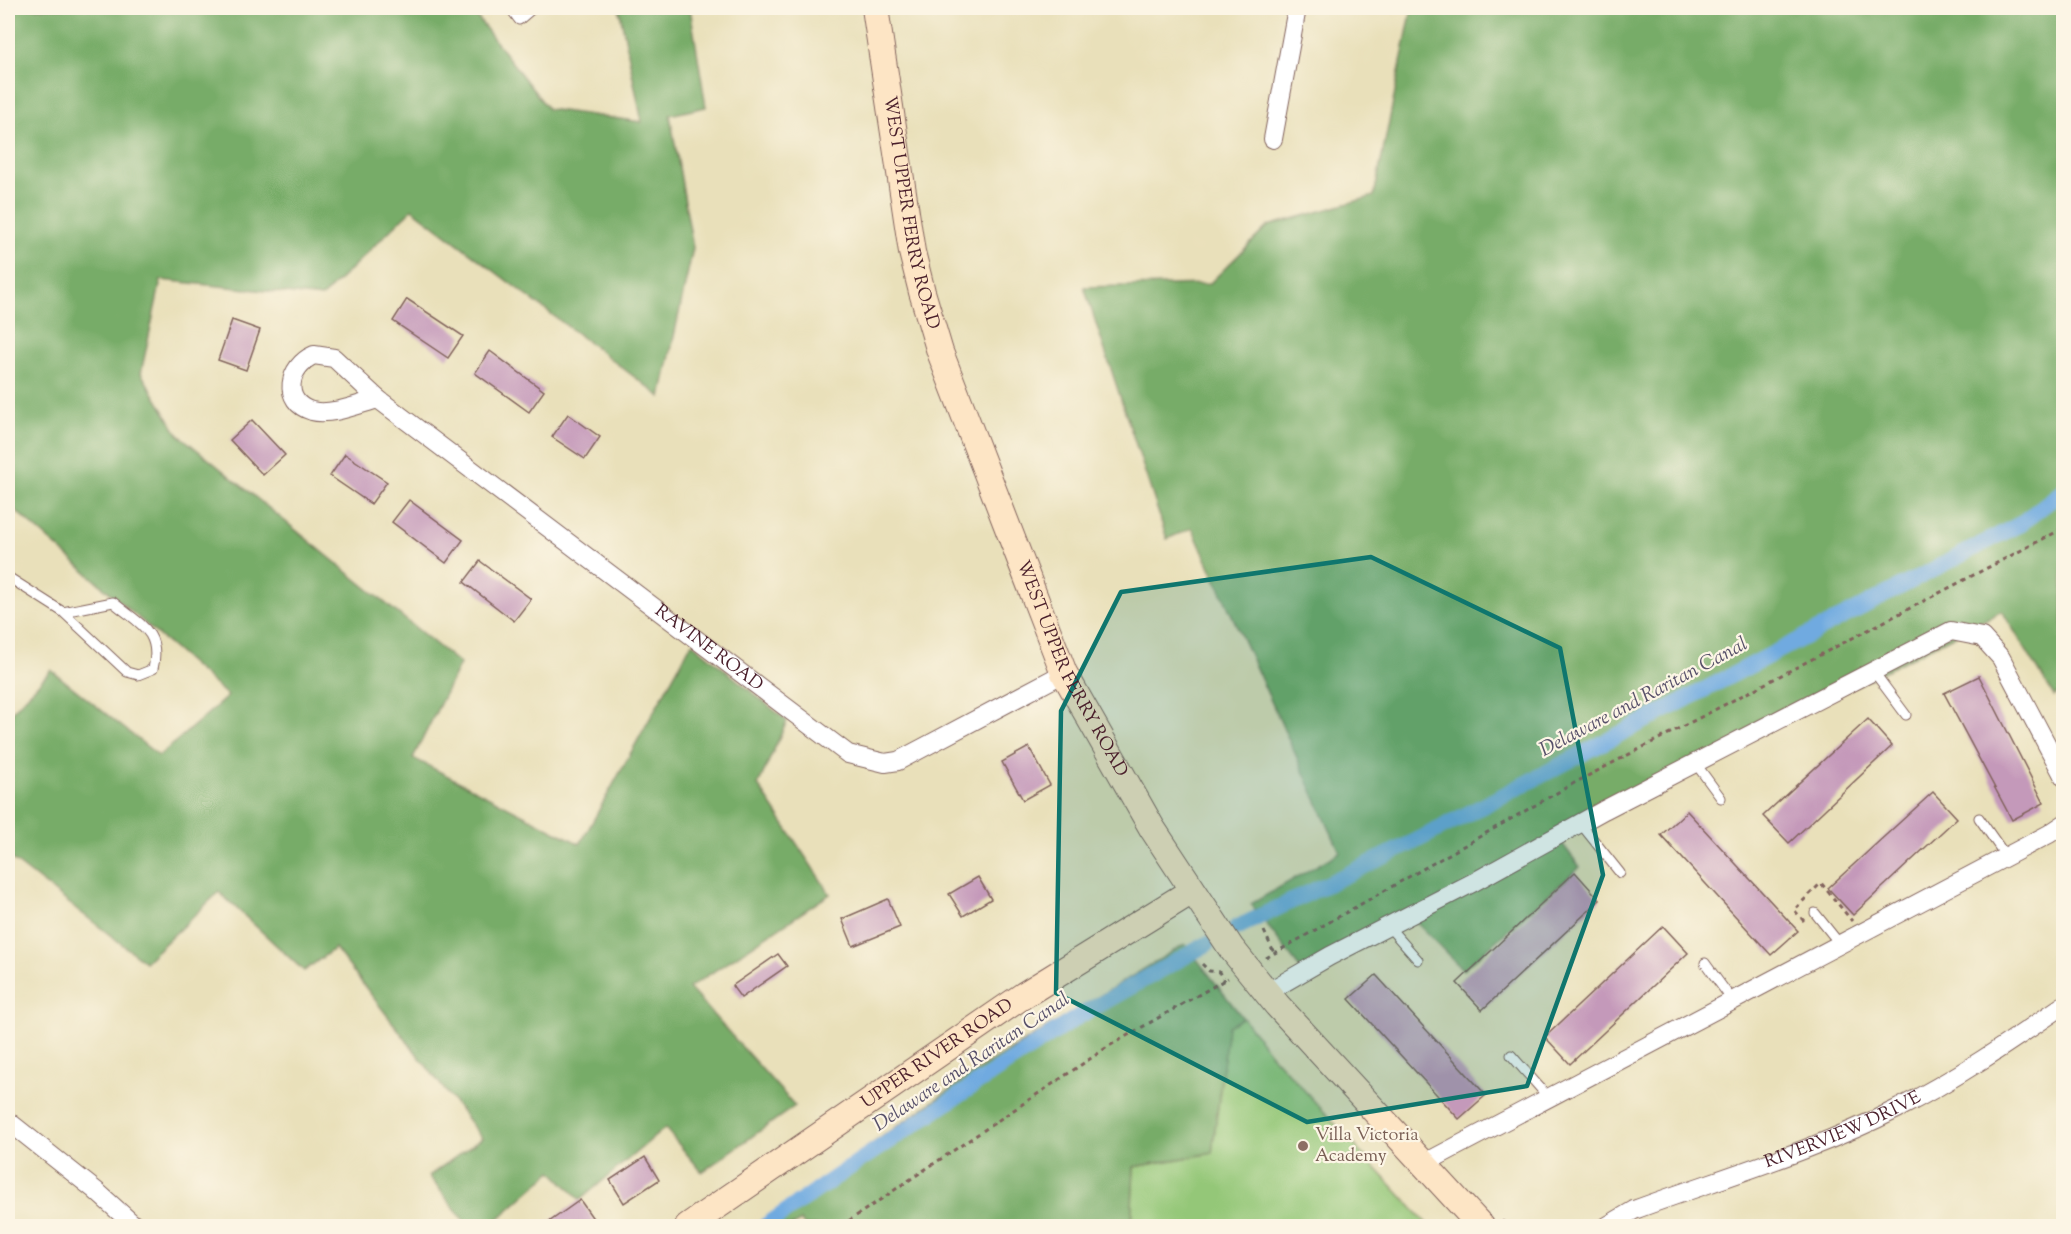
<svg xmlns="http://www.w3.org/2000/svg" width="2071" height="1234" font-family="'Sorts Mill Goudy',serif">
  <rect width="100%" height="100%" fill="#fcf5e5"/>
  <filter id="ink" filterUnits="userSpaceOnUse"><feTurbulence type="fractalNoise" baseFrequency=".0167" numOctaves="2"/><feDisplacementMap in="SourceGraphic" scale="12" xChannelSelector="R" yChannelSelector="G"/><feConvolveMatrix kernelMatrix="1 2 1 2 8 2 1 2 1" color-interpolation-filters="sRGB"/></filter>
  <filter id="wash" filterUnits="userSpaceOnUse"><feTurbulence type="fractalNoise" baseFrequency=".008" numOctaves="4" result="noise"/><feDisplacementMap in="SourceGraphic" scale="24" xChannelSelector="R" yChannelSelector="G"/><feGaussianBlur stdDeviation="1.35" result="paint"/><feColorMatrix in="noise" values="0 0 0 0 0 0 0 0 0 0 0 0 0 0 0 0 0 1.4 0 .05"/><feComposite in="paint" operator="in"/></filter>
  <g filter="url(#wash)">
    <rect width="100%" height="100%" fill="#e9e0ba"/>
    <path fill="#94c778" stroke="#6f7352" stroke-width="1.5" d="M1243 1018 1271 1054 1429 1226H1131L1134 1167 1212 1153 1228 1025Z"/>
    <path fill="#77ac68" stroke="#60664a" stroke-width="1.5" d="M8 8H470L548 109 642 122 619 8H690L706 107 670 115 693 248 661 397 412 209 322 297 161 280 141 373 178 434 460 664 413 758 580 844 692 643 787 721 758 785 830 894 689 988 795 1106 702 1172 665 1128 580 1200 552 1171 490 1226H468L429 1176 482 1138 335 948 304 971 219 892 145 962 8 856V716L51 670 159 756 228 696 8 504Z
      M1412 8H2063V691L2054 696 2002 611 1558 838 1580 867 1463 970 1412 918 1309 980 1251 904 1340 852 1192 528 1167 539 1084 287 1209 284 1268 226 1374 196Z
      M1185 944 1243 1018 1228 1026 1212 1153 1134 1167 1131 1226H805L801 1221 793 1226H754L981 1068Z"/>
    <g fill="none" stroke-linecap="round" stroke-linejoin="round">
      <path stroke="#70aae0" stroke-width="16" d="M1236 928 1414 842 2020 524 2064 490
        M765 1226 862 1159 1079 1016 1207 944"/>
    </g>
    <g id="blocks">
      <path fill="#c499ba" d="M407 299 463 336 448 358 393 321Z
        M232 320 260 330 246 370 218 360Z
        M490 351 544 391 529 412 475 373Z
        M568 414 600 437 585 459 552 437Z
        M252 420 285 455 263 475 230 440Z
        M345 454 387 482 371 504 330 476Z
        M409 500 463 540 446 563 392 522Z
        M480 561 531 599 514 621 464 582Z
        M1979 676 2044 803 2012 820 1944 693Z
        M1868 719 1892 746 1789 843 1763 816Z
        M1029 747 1050 785 1023 800 1002 762Z
        M1933 792 1957 818 1853 915 1828 888Z
        M1687 811 1798 931 1771 955 1661 835Z
        M1575 872 1600 900 1482 1010 1457 983Z
        M978 877 991 899 963 916 949 894Z
        M888 899 900 927 853 946 842 919Z
        M1663 926 1688 953 1570 1064 1545 1037Z
        M778 954 787 966 741 998 732 986Z
        M1376 975 1486 1095 1459 1119 1349 999Z
        M645 1157 659 1180 624 1203 610 1180Z
        M580 1200 599 1227H542Z"/>
    </g>
  </g>
  <g filter="url(#ink)">
    <use href="#blocks" fill-opacity="0" stroke="#82635d" stroke-width="1.5"/>
    <g fill="none" stroke-linecap="round" stroke-linejoin="round">
      <g stroke="#82635d" stroke-width="11">
        <path id="lane" d="M510 8 519 20 533 8
          M8 577 63 612 127 672 138 675 153 669C162 631 139 624 113 602L63 612
          M1874 672 1906 715
          M1696 764 1721 798
          M1979 818 2005 855
          M1580 823 1620 873
          M1815 913 1839 943
          M1388 926 1418 960
          M1705 963 1732 1000
          M1511 1055 1549 1098"/>
      </g>
      <g stroke="#82635d" stroke-width="20">
        <g id="street">
          <path d="M1273 139 1297 8"/>
          <path d="M314 355 334 358 378 399C359 404 331 416 312 411 281 402 288 366 314 355Z"/>
          <path id="s1" d="M378 399 848 754 885 763 898 761 1064 673"/>
          <path d="M1266 993 1330 956 1474 882 1604 810 1951 631 1982 637 2001 658 2064 777"/>
          <path d="M8 1121 95 1190 135 1226"/>
          <path d="M1423 1164 2049 834 2064 824"/>
          <path id="s2" d="M1607 1226 1634 1210C1721 1178 1814 1151 1897 1109 1956 1079 2010 1042 2064 1005"/>
        </g>
      </g>
      <g stroke="#82635d" stroke-width="28">
        <g id="secondary">
          <path id="s3" d="M875 8 912 252 922 292 940 352 1064 673 1152 828 1231 948 1277 1005 1481 1226"/>
          <path id="s4" d="M688 1226 1024 995 1192 891"/>
        </g>
      </g>
      <path stroke="#82635d" stroke-width="3" stroke-dasharray="4.5 4.5" stroke-linecap="butt" d="M1804 921 1794 910 1821 883 1852 921
        M1264 931 1274 953
        M1266 958 1576 782 2064 528
        M1202 964 1209 971 1219 972 1224 981
        M1502 1221 1508 1226
        M841 1226 1109 1046 1228 978"/>
      <use href="#lane" stroke="#fff" stroke-width="9"/>
      <use href="#street" stroke="#fff" stroke-width="18"/>
      <use href="#secondary" stroke="#fde5c5" stroke-width="26"/>
    </g>
  </g>
  <path fill="#0f766e" fill-opacity="0.2" stroke="#0f766e" stroke-width="4.5" stroke-linejoin="round" d="M1371 557 1560 648 1603 875 1527 1086 1307 1122 1056 993 1061 711 1121 592Z"/>
  <circle fill="#8d6e63" stroke="#fcf5e5" stroke-width="2" cx="1303" cy="1146" r="6"/>
  <g text-anchor="middle" dominant-baseline="central" stroke-width="4.5" stroke-linejoin="round" paint-order="stroke">
    <g font-size="18" fill="#4a1f2b" stroke="#fcf5e5">
      <text stroke="none"><textPath href="#s3" startOffset="208">WEST UPPER FERRY ROAD</textPath></text>
      <text stroke="none"><textPath href="#s1" startOffset="414">RAVINE ROAD</textPath></text>
      <text stroke="none"><textPath href="#s3" startOffset="694">WEST UPPER FERRY ROAD</textPath></text>
      <text stroke="none"><textPath href="#s4" startOffset="303">UPPER RIVER ROAD</textPath></text>
      <text stroke="none"><textPath href="#s2" startOffset="255">RIVERVIEW DRIVE</textPath></text>
    </g>
    <g font-size="18" fill="#785e54" stroke="#fcf5e5" text-anchor="start">
      <text x="1315" y="1136">Villa Victoria<tspan x="1315" dy="21">Academy</tspan></text>
    </g>
    <g font-size="20" font-style="italic" fill="#57506a" stroke="#fcf5e5">
      <text transform="translate(1644 698) rotate(-28)">Delaware and Raritan Canal</text>
      <text transform="translate(972 1063) rotate(-34)">Delaware and Raritan Canal</text>
    </g>
  </g>
  <rect width="2071" height="1234" fill="none" stroke="#fcf5e5" stroke-width="30"/>
</svg>
